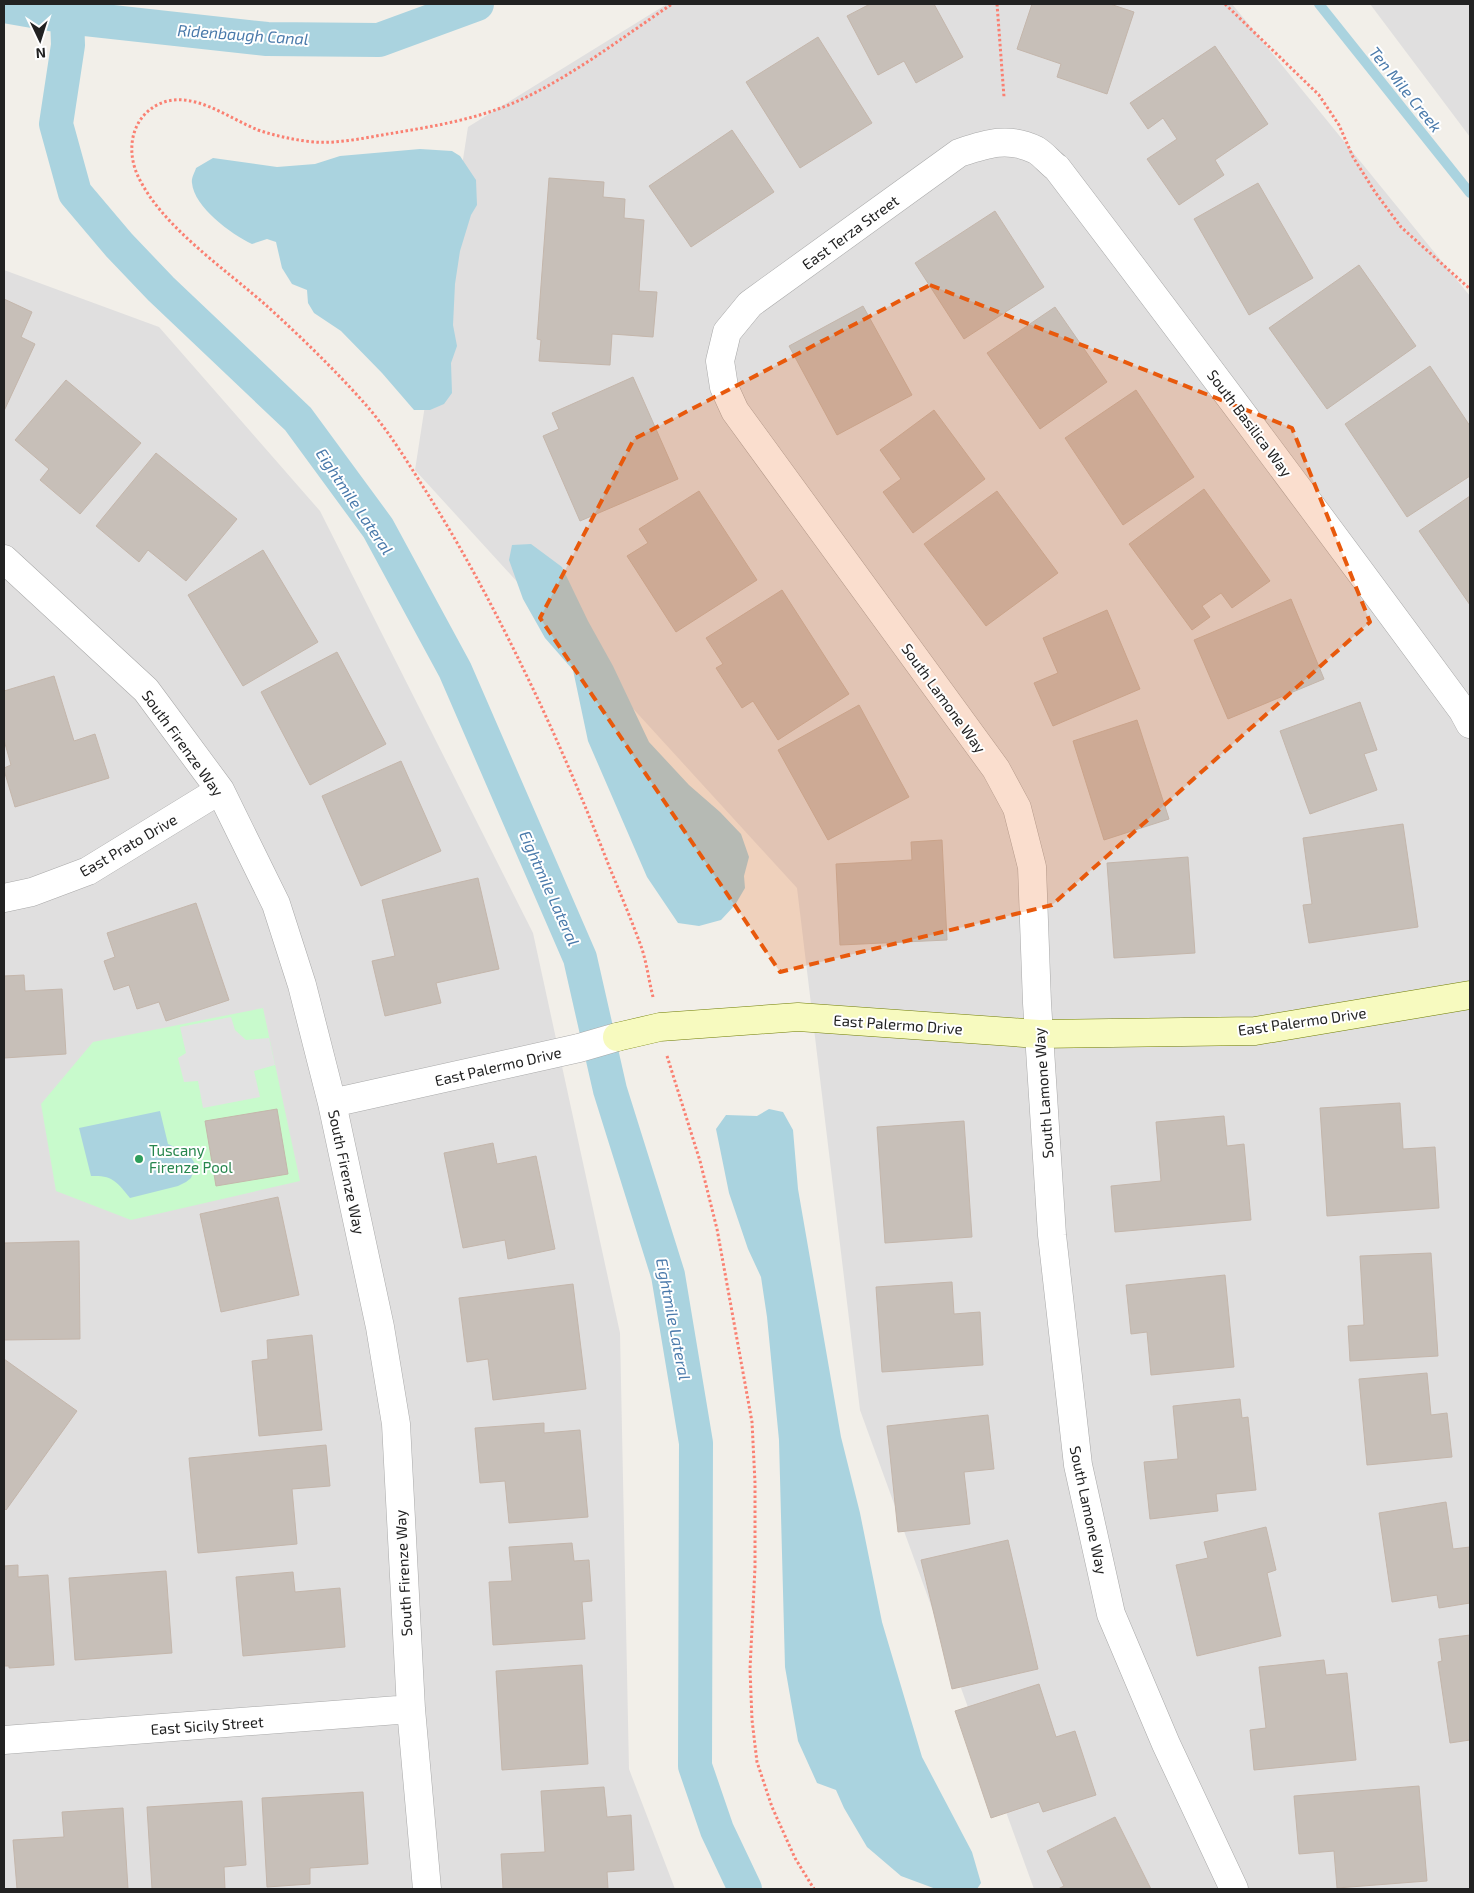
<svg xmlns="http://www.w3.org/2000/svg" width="1474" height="1893" font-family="'Exo 2',sans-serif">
  <rect width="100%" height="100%" fill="#f2efe9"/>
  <path fill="#e0dfdf" d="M667 4H1232L1470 296V1889H1034L860 1410 797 888 415 470 468 127Z
    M1370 4H1470V137Z
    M4 270 159 327 320 511 533 933 620 1333 629 1769 675 1889H4Z"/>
  <path fill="#c8facc" d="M263 1008 300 1181 131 1220 56 1191 41 1104 93 1042Z"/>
  <path fill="#e2e2e2" d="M231 1017 235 1030 246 1040 269 1038 275 1065 254 1071 260 1097 203 1108 198 1081 184 1082 178 1058 186 1053 180 1027Z"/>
  <path fill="#aad3df" d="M420 149 452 151 460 156 476 180 477 205 471 215 460 251 455 284 453 325 457 346 451 363 452 393 444 404 430 410H414L382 373 341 331 314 313 308 303 307 290 292 284 282 268 276 242 267 239 252 244C231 234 194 207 192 183 191 178 195 172 196 168L213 158 277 167 315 164 340 156Z
    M531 544 562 567 588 621 613 666 649 742 689 785 720 812 741 834 749 857 744 876 745 888 735 905 721 920 699 926 678 923 647 877 588 741 573 670 545 638 523 599 509 560 512 545Z
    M769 1109 783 1112 793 1130 798 1189 841 1437 860 1513 882 1622 922 1757 972 1852 981 1883 977 1889H936L901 1876 867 1847 844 1808 836 1790 817 1783 798 1741 785 1667 779 1440 767 1317 761 1277 748 1249 729 1193 716 1129 726 1115 757 1116Z
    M160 1111 168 1144 188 1153 196 1165 191 1178 186 1182 178 1186 130 1198C117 1182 113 1175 91 1176L79 1128Z"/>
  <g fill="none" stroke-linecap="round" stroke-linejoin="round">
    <path stroke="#aad3df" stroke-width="10" d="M1319 4 1470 193"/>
    <path stroke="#aad3df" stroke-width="34" d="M4 6 67 17 267 39 379 40 477 4
      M67 17 68 45 56 124 75 193 119 245 161 289 298 419 378 528 455 670 580 958 610 1090 668 1275 696 1443 695 1766 717 1830 745 1889"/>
  </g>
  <path fill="#c7bfb8" stroke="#c4b6ab" d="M870 4H934L963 57 916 83 904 61 878 75 847 16Z
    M1032 4H1110L1134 12 1107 94 1057 77 1061 64 1017 49Z
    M818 37 872 123 800 168 746 82Z
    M1215 46 1268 124 1215 160 1224 175 1179 205 1147 159 1177 139 1163 118 1148 129 1130 103Z
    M732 130 774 192 691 247 649 186Z
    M549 178 604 182 603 197 625 199 624 218 644 220 639 291 657 292 653 337 612 334 610 365 539 361 541 340 537 339Z
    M1258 183 1313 278 1249 315 1194 219Z
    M995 211 1044 287 964 339 915 263Z
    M1359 265 1416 346 1327 409 1269 328Z
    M4 299 32 312 21 337 35 344 4 411Z
    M863 306 912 395 837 435 789 346Z
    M1055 307 1107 382 1040 429 987 353Z
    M1430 366 1470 426V476L1407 517 1345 424Z
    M633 377 678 479 580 521 543 436 559 429 552 413Z
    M66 380 141 443 80 514 40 480 49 469 15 440Z
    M1136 390 1194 477 1123 525 1065 438Z
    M934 410 985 479 913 533 883 492 901 479 880 450Z
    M156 453 237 519 186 581 148 550 139 562 96 526Z
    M1204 489 1270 581 1232 608 1221 593 1202 606 1210 617 1192 630 1129 544Z
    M699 491 757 580 676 632 627 556 648 543 639 529Z
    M997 491 1058 573 986 626 924 544Z
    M1470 496V605L1419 531Z
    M263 550 318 642 243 686 188 595Z
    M782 590 849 694 778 740 753 701 742 708 716 668 723 664 706 638Z
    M1291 599 1324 679 1228 719 1194 640Z
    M1107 610 1140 689 1053 726 1034 683 1058 673 1043 638Z
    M337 652 386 744 310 785 261 692Z
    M54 676 74 741 95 734 109 778 15 807 4 770V768L11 765 4 740V691Z
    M1360 702 1377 750 1364 754 1377 790 1310 814 1280 731Z
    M859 705 909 797 828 840 778 750Z
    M1137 720 1169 819 1104 840 1073 741Z
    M401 761 441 851 361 886 322 796Z
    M1403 824 1418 927 1309 943 1303 905 1312 904 1303 838Z
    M942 840 947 940 840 945 836 864 912 860 911 842Z
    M1188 857 1195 953 1114 958 1107 863Z
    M478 878 499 969 436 983 441 1003 385 1016 372 961 395 956 382 900Z
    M196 903 229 1000 166 1021 159 1002 137 1009 129 985 114 990 104 961 115 957 107 933Z
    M24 975 25 991 62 989 66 1054 4 1058V976Z
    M1400 1103 1403 1149 1435 1147 1439 1208 1327 1216 1320 1108Z
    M277 1109 288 1174 216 1186 205 1121Z
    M1224 1116 1227 1146 1244 1144 1251 1220 1115 1232 1111 1186 1161 1181 1156 1122Z
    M964 1121 972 1237 885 1243 877 1127Z
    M493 1143 497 1164 536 1156 555 1249 508 1259 505 1240 463 1248 444 1153Z
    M278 1197 299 1295 221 1312 200 1214Z
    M79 1241 80 1339 4 1340V1243Z
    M1431 1253 1438 1356 1350 1361 1348 1326 1364 1325 1360 1256Z
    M1225 1275 1234 1367 1151 1375 1147 1332 1131 1334 1126 1285Z
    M952 1282 954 1314 980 1312 983 1365 882 1372 876 1287Z
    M573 1284 586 1389 493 1400 488 1359 467 1362 459 1298Z
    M312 1335 322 1430 259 1436 252 1361 268 1359 267 1340Z
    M4 1359 77 1411 6 1510 4 1508Z
    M1427 1373 1431 1415 1447 1413 1452 1457 1367 1465 1359 1379Z
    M1240 1399 1242 1418 1248 1417 1256 1490 1216 1494 1218 1511 1150 1519 1144 1462 1178 1459 1173 1406Z
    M988 1415 994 1469 964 1472 970 1524 898 1532 887 1426Z
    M544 1423V1433L580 1430 588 1517 509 1523 505 1481 480 1483 475 1428Z
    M326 1445 330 1486 292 1489 297 1544 198 1553 189 1458Z
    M1446 1502 1453 1549 1470 1547V1603L1439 1608 1437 1595 1392 1602 1379 1513Z
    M1266 1527 1276 1570 1267 1573 1281 1636 1197 1656 1176 1565 1208 1558 1204 1542Z
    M1008 1540 1038 1669 952 1689 921 1560Z
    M572 1543 574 1561 589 1560 592 1601 582 1602 585 1639 493 1645 489 1582 512 1581 509 1547Z
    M18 1565V1577L48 1575 54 1665 9 1668V1666H4V1566Z
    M166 1571 172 1653 75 1660 69 1578Z
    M293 1572 295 1592 340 1588 345 1647 243 1656 236 1577Z
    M1470 1635V1740L1450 1743 1438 1662 1442 1661 1439 1639Z
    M1324 1660 1326 1675 1347 1673 1356 1760 1254 1770 1250 1730 1266 1728 1259 1667Z
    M582 1665 588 1764 502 1770 496 1671Z
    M1039 1684 1056 1737 1075 1731 1096 1795 1043 1812 1039 1802 991 1818 955 1711Z
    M1419 1786 1427 1881 1337 1888 1334 1851 1299 1854 1294 1796Z
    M604 1787 607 1817 631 1815 634 1870 607 1872 608 1889H503L501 1854 545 1852 541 1791Z
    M363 1792 368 1864 310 1868V1884L267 1887 262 1798Z
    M242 1801 246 1865 224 1867 225 1889H152L147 1807Z
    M123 1808 128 1889H17L13 1840 64 1837 62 1812Z
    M1115 1817 1151 1889H1058L1064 1886 1047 1851Z"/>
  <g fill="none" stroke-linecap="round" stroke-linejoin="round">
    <g stroke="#a9a9a9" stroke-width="29">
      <path id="street" d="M4 559 146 690 220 790 276 904 302 985 332 1103 380 1327 396 1424 411 1709 427 1889
        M4 898 32 892 88 871 220 790
        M332 1103 579 1048 617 1037
        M4 1740 411 1709
        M1234 1889 1166 1744 1111 1614 1078 1465 1052 1235 1037 1003 1032 867 1017 808 996 769 735 411 724 387 720 361 727 332 750 304 959 153C986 144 1008 136 1036 150 1043 154 1050 163 1057 168 1194 348 1329 529 1463 711L1470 724"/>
    </g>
    <g stroke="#707d05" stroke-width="29">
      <path id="secondary" d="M617 1037 660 1027 798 1017 1039 1034 1255 1031 1470 995"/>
    </g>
    <path stroke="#fa8072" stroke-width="3" stroke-dasharray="2.5 2.5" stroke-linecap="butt" d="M997 4 1004 97
      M1225 4 1319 95 1339 125 1353 157 1375 192 1401 227 1470 289
      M653 997C649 981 647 965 642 949 632 921 620 893 609 866 586 807 562 750 535 693 501 622 465 552 422 485 405 458 387 429 366 405 336 371 302 338 268 307 227 270 160 226 137 174 126 148 132 117 159 104 192 89 228 118 258 130 276 136 294 140 314 142 340 144 368 137 394 133 429 127 465 121 498 109 557 88 620 39 672 4
      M667 1056 700 1161 717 1229 752 1422 755 1483V1567L750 1669 752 1720 757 1762 772 1807 795 1858 814 1889"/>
    <use href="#street" stroke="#fff" stroke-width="28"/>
    <use href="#secondary" stroke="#f7fabf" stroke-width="28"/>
  </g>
  <path fill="#e8590c" fill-opacity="0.2" stroke="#e8590c" stroke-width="4" stroke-dasharray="10 6" stroke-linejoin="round" d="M930 285 1292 428 1370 622 1052 905 780 972 540 618 634 439Z"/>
  <circle fill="#2e9e5b" stroke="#fff" stroke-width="2" cx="139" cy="1159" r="5"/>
  <g text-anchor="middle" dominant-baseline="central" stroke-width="4" stroke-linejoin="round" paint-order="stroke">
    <g font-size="15" fill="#222" stroke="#fff">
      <text transform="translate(850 232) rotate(-36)">East Terza Street</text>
      <text transform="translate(1250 423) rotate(53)">South Basilica Way</text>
      <text transform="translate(944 698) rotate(54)">South Lamone Way</text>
      <text transform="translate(183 743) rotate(54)">South Firenze Way</text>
      <text transform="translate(128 845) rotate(-30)">East Prato Drive</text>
      <text transform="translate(1302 1021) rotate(-8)">East Palermo Drive</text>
      <text transform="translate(898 1024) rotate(4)">East Palermo Drive</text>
      <text transform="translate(498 1066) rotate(-13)">East Palermo Drive</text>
      <text transform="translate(1043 1093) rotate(-94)">South Lamone Way</text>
      <text transform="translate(347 1172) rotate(78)">South Firenze Way</text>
      <text transform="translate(1089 1510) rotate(78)">South Lamone Way</text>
      <text transform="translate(403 1573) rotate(-93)">South Firenze Way</text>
      <text transform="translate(207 1725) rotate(-4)">East Sicily Street</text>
    </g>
    <g font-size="15" fill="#27864d" stroke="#fff" text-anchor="start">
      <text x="149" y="1150">Tuscany<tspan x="149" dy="17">Firenze Pool</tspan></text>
    </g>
    <g font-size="16" font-style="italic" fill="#4a7aab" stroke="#fff">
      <text transform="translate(243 34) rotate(4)">Ridenbaugh Canal</text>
      <text transform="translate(1406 89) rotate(51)">Ten Mile Creek</text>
      <text transform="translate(355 501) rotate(56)">Eightmile Lateral</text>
      <text transform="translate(550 888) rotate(66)">Eightmile Lateral</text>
      <text transform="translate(674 1319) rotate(79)">Eightmile Lateral</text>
    </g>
  </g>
  <rect width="1474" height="1893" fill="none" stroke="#222222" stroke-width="10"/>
  <g transform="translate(40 40) rotate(176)" stroke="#ffffff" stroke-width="4" paint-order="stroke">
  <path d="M0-4L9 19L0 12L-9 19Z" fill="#222222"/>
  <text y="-8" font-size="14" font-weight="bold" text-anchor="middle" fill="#222222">N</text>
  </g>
</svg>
